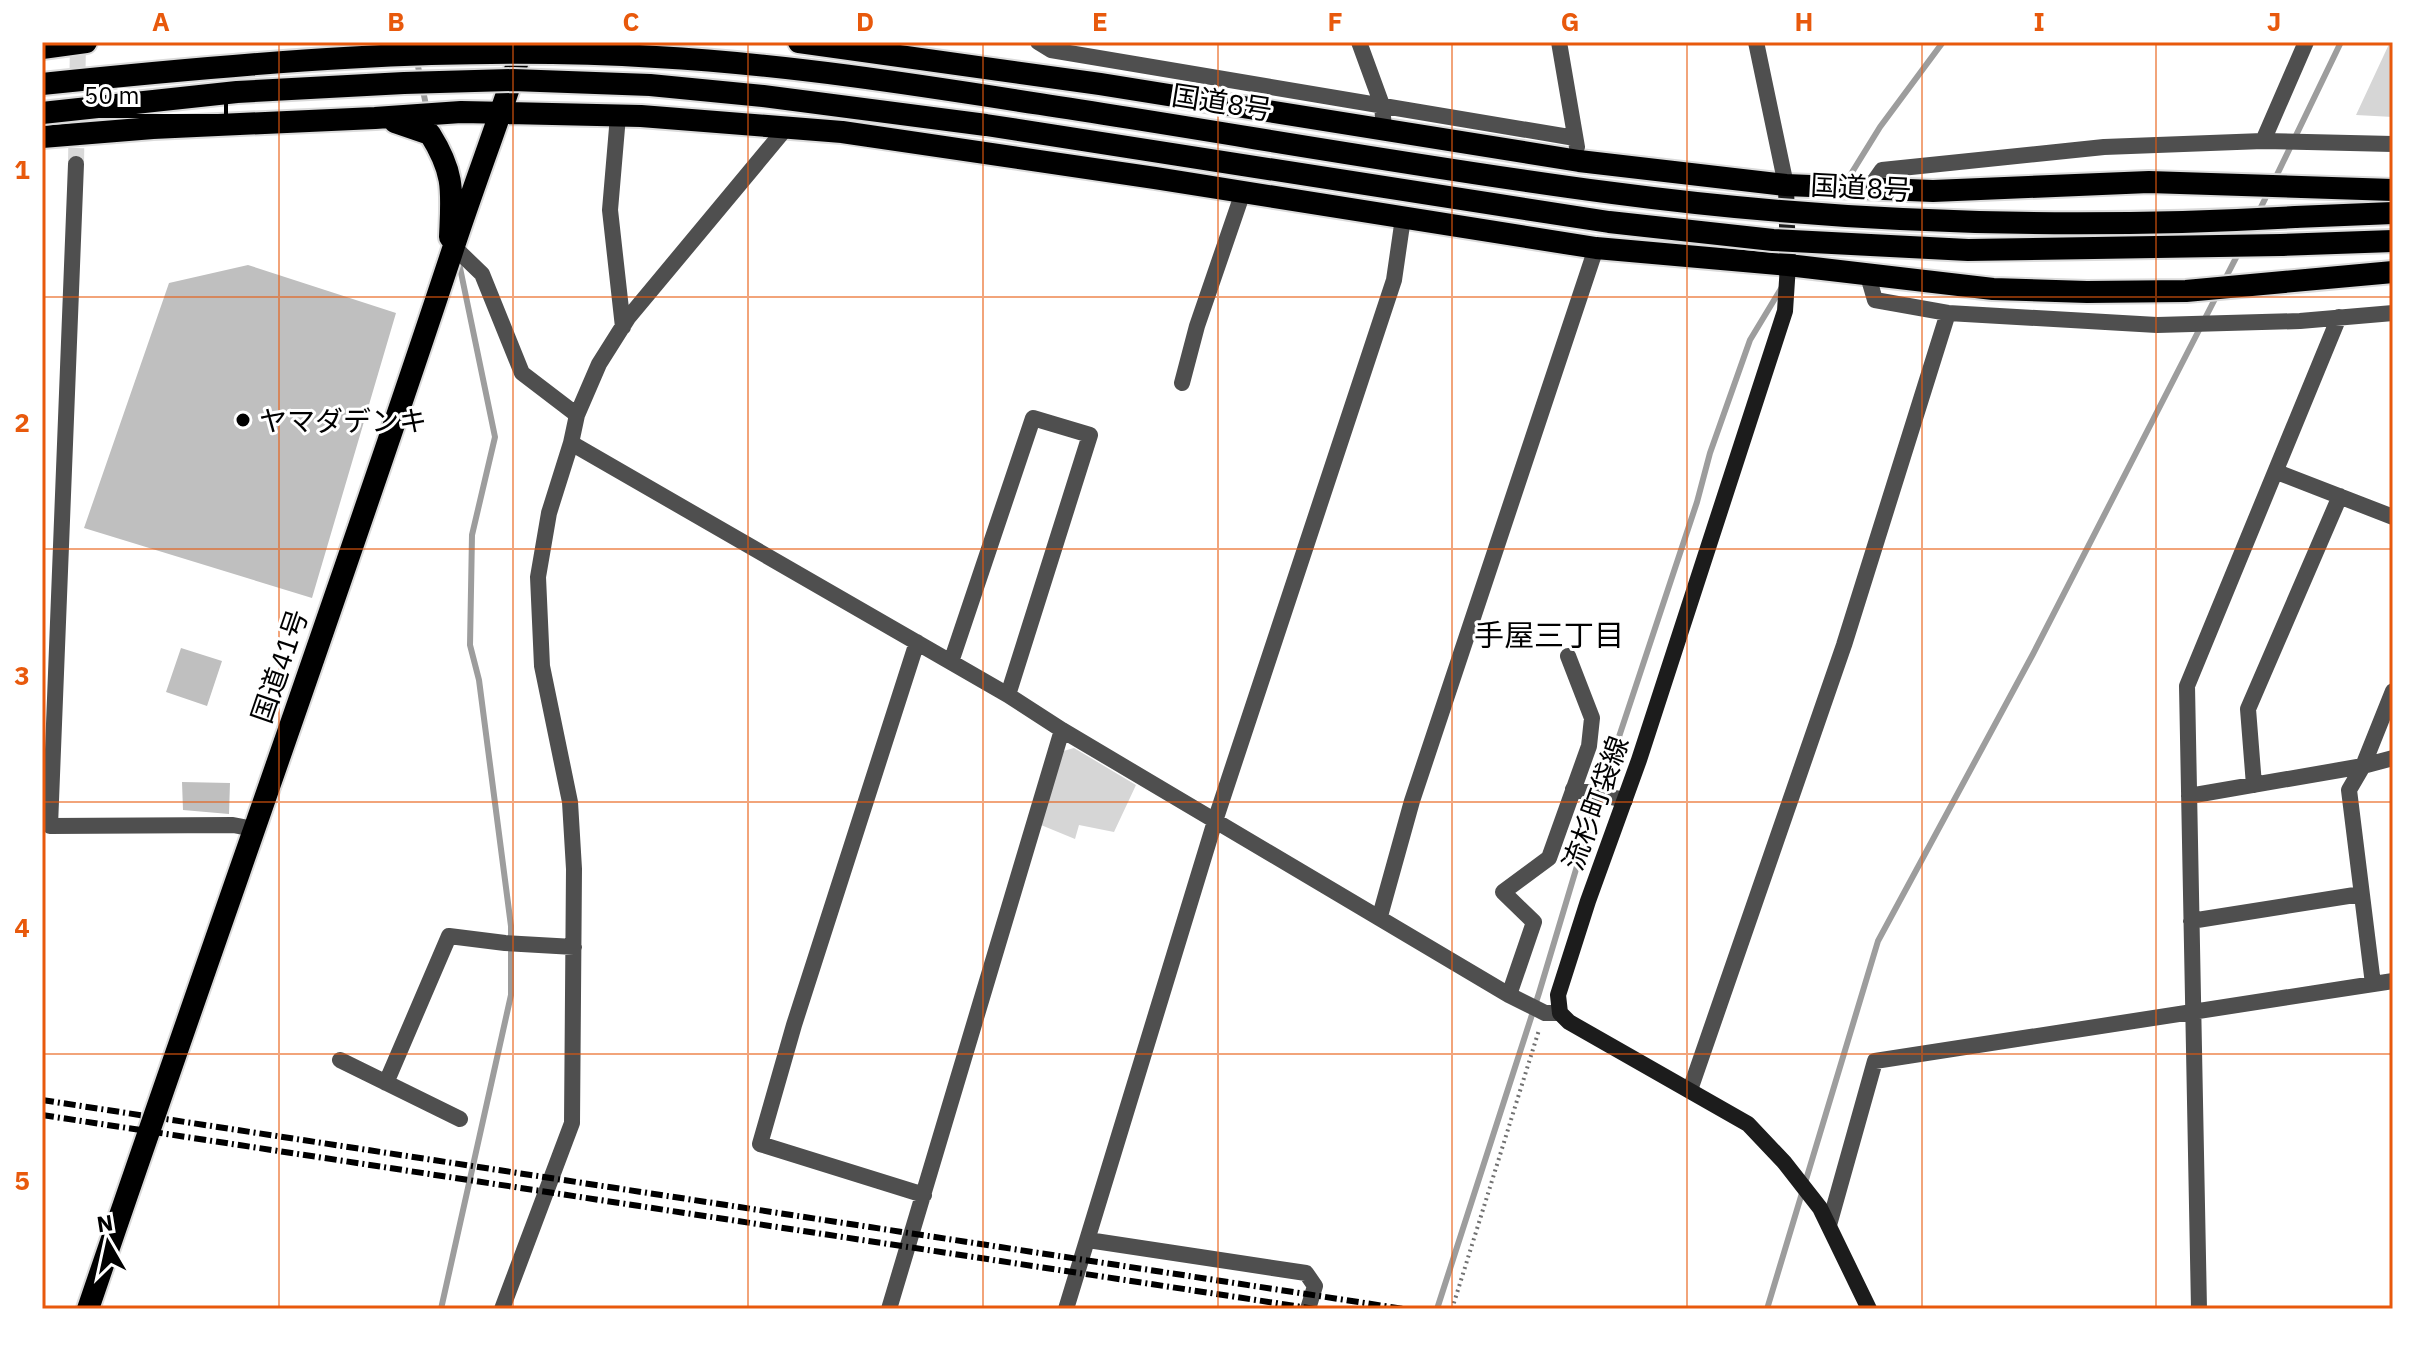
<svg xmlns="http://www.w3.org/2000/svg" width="2435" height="1351" font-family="'IBM Plex Sans','Noto Sans JP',sans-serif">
  <rect width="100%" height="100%" fill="#fff"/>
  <path fill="#d6d6d6" d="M2390 42H2393V117L2356 115Z
    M1074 748 1136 785 1114 832 1079 825 1075 839 1041 825 1060 752Z"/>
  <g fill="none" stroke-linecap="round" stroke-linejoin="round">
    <path stroke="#9d9d9d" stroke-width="6" d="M413 42 427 110
      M1846 182 1880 127 1943 42
      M2273 183 2341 42
      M2257 215 2268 193
      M2223 283 2240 250
      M441 1309 511 995V926L479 680 470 645 472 535 495 437 458 258
      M1437 1309 1539 993 1586 836 1697 502 1710 453 1750 340 1782 287
      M1767 1309 1878 941 2033 654 2218 293"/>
  </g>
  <path fill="#bfbfbf" d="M248 265 396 313 312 598 84 528 169 283Z
    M181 648 222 661 207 706 166 692Z
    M182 782 230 783 229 814 183 810Z"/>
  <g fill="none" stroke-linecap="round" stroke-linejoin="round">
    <path stroke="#d9d9d9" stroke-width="16" stroke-dasharray="16 8" stroke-linecap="butt" d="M76 164 78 42"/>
    <g stroke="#dbdbdb" stroke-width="26">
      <path id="trunk" d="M799 42 1100 84 1579 161 1786 185 1933 191 2149 182 2393 190
        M42 48 86 42
        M395 122 430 134C455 174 452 191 450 237
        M42 137 153 128 375 118 461 112 641 116 842 132 1155 178 1596 248 1788 265 1993 289 2087 292 2186 291 2393 272
        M2295 217 2393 213
        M2281 245 2393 241
        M88 1309C208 956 335 606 452 252 475 181 502 113 524 42"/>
    </g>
    <path stroke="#717171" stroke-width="4" stroke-dasharray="2 4" stroke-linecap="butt" d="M1452 1309 1539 1030"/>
    <path stroke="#4f4f4f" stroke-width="16" d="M1038 42 1051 50 1575 138
      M1359 42 1382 105 1384 129
      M1559 42 1577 147
      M618 116 610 210 623 327
      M2263 141 2306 42
      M76 164 50 826 233 825 254 829
      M1868 190 1882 170 2104 147 2263 141 2393 144
      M453 246 482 274 522 373 577 415
      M1868 276 1875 300 1948 313 2157 325 2300 321 2393 313
      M1182 383 1197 326 1243 192
      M571 443 1008 695 1062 730 1509 995 1545 1013H1560
      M2277 472 2393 517
      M917 642 794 1025 760 1144 924 1195
      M951 662 1033 418 1090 435 1008 695
      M2254 785 2248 709 2340 496
      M1573 789 1625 800
      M2189 796 2363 766 2393 758
      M1380 916 1412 801 1596 248
      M2191 921 2361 894
      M2373 984 2349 790 2363 766 2393 691
      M1509 995 1534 922 1503 892 1549 858 1589 746 1592 718 1568 656
      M340 1060 460 1119
      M386 1083 449 936 505 943 574 947
      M1690 1090 1844 645 1948 313
      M1829 1225 1875 1061 2393 981
      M1088 1240 1306 1273 1315 1286 1308 1309
      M502 1309 572 1123 574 869 570 802 542 666 538 577 549 513 571 443 577 415 599 364 628 318 787 127
      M889 1309 1062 730
      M1066 1309 1215 821 1394 280 1403 218
      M2199 1309 2187 686 2339 317"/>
    <path stroke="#4f4f4f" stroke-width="16" d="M1756 42 1786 185"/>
    <path stroke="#1c1c1c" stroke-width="16" d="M1786 185 1788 265 1785 311 1639 760 1588 901 1558 995 1560 1013 1569 1022 1748 1124 1784 1162 1820 1208 1869 1309"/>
    <use href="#trunk" stroke="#000" stroke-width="22"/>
    <path stroke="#000" stroke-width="6" stroke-dasharray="12 4 2 4" stroke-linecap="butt" d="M42 1100 1404 1309
      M42 1115 1315 1309"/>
    <g stroke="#dbdbdb" stroke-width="26" stroke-linecap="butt">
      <path id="trunk-bridge" d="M42 84C246 63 451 44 656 57 784 64 912 84 1040 104 1231 133 1422 168 1613 193 1839 223 2068 230 2295 217
        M42 113 237 92 404 83 513 80 650 85 763 96 986 125 1609 222 1773 240 1968 250 2281 245"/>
    </g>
    <use href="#trunk-bridge" stroke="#000" stroke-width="22"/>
  </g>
  <path fill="none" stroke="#e8590c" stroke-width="2" stroke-opacity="0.55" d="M279 42V1309M513 42V1309M748 42V1309M983 42V1309M1218 42V1309M1452 42V1309M1687 42V1309M1922 42V1309M2156 42V1309M42 297H2393M42 549H2393M42 802H2393M42 1054H2393"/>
  <circle fill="#000" stroke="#fff" stroke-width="3" cx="243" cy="420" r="8"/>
  <g text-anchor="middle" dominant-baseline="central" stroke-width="6" stroke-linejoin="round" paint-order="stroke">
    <g font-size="28" fill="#000" stroke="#fff">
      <text transform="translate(1222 102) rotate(9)">国道8号</text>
      <text transform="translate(1861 187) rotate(3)">国道8号</text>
      <text transform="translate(279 666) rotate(-71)">国道41号</text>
      <text transform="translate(1595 803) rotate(-70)">流杉町袋線</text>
    </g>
    <g font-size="28" fill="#000" stroke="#fff" text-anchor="start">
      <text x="259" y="420">ヤマダデンキ</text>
    </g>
    <g font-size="30" fill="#000" stroke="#fff">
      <text x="1549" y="634">手屋三丁目</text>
    </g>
  </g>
  <rect width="2435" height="1351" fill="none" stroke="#ffffff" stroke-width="88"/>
  <g transform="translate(108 1243) rotate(351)" stroke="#ffffff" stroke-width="6" paint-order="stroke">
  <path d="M0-6L14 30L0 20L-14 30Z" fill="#000000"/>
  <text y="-12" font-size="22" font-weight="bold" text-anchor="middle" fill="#000000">N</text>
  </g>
  <path d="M72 104v12h154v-12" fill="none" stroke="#000000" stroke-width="4"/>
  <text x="84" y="104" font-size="24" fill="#000000" stroke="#ffffff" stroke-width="6" paint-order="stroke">50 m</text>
  <rect x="44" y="44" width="2347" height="1263" fill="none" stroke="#e8590c" stroke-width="3"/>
  <g font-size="26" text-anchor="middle" font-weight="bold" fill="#e8590c">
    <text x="161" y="31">A</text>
    <text x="396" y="31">B</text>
    <text x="631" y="31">C</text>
    <text x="865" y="31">D</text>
    <text x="1100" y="31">E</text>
    <text x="1335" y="31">F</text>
    <text x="1570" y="31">G</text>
    <text x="1804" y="31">H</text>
    <text x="2039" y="31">I</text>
    <text x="2274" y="31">J</text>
    <text x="22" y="179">1</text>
    <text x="22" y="432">2</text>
    <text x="22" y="685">3</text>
    <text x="22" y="937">4</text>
    <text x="22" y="1190">5</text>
  </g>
</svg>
